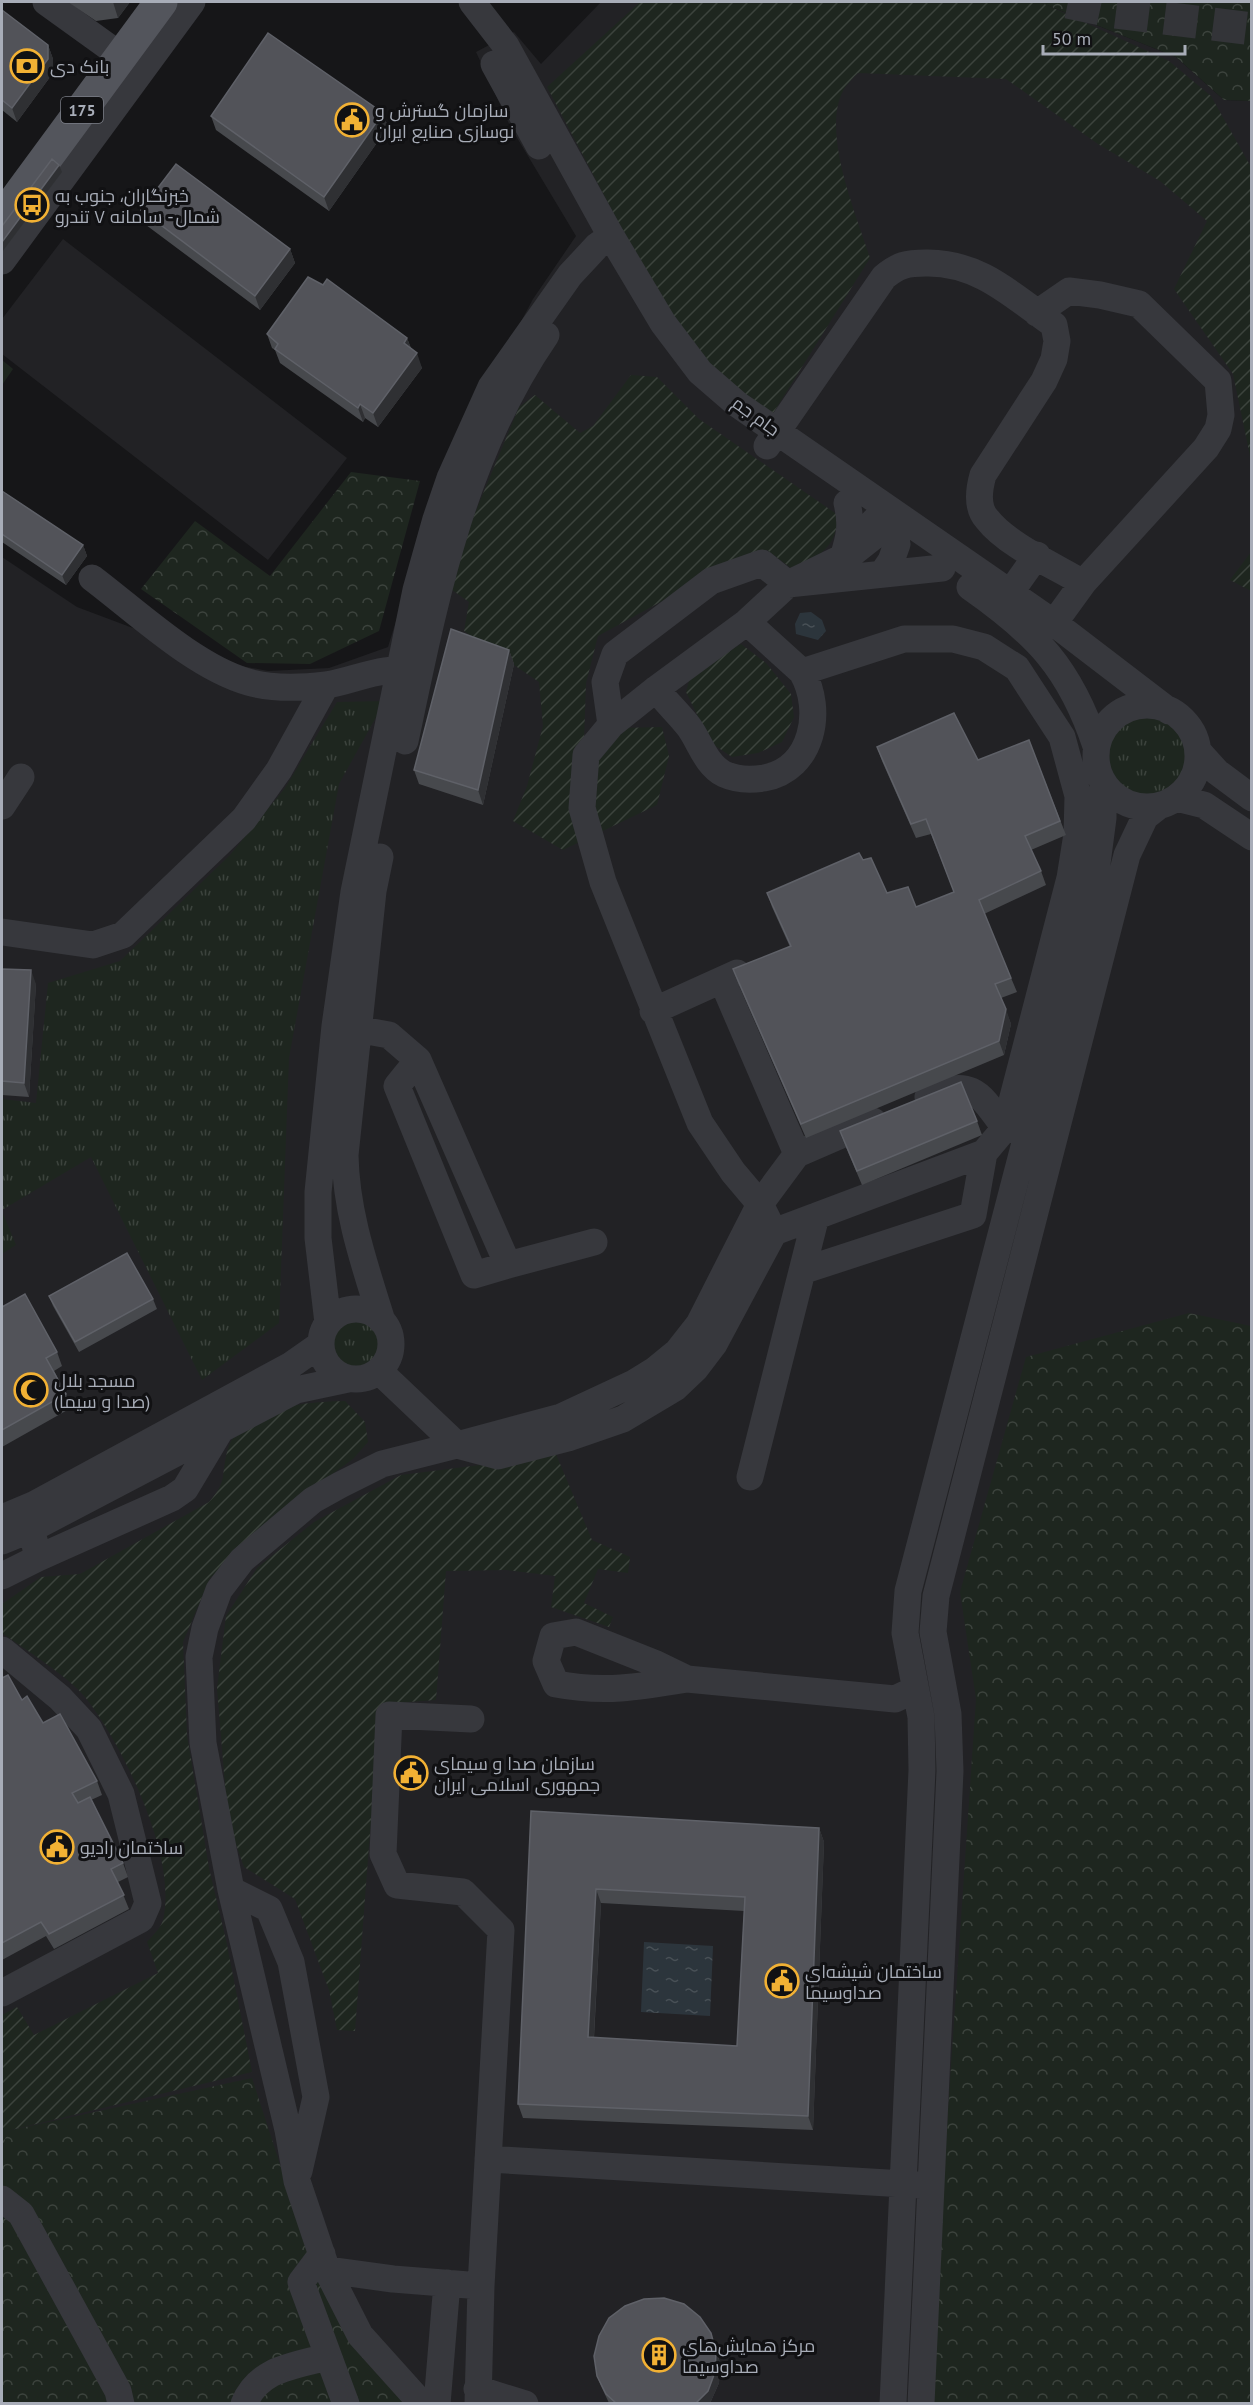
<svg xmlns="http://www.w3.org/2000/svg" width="1253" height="2405" font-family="'PT Sans',Cairo,sans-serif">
  <defs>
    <pattern id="grass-tufts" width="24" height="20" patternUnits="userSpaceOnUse" patternTransform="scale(1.5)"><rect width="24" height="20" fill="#1e261f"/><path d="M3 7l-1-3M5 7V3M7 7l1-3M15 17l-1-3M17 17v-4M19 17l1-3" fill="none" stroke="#3c433d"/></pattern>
    <pattern id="forest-crowns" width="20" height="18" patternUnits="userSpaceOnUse" patternTransform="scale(1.5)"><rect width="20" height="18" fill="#1e261f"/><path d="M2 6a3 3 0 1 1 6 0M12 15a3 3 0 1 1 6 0" fill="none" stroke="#3c433d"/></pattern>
    <pattern id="garden-furrows" width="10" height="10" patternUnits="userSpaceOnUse" patternTransform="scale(1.5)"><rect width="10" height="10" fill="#1e261f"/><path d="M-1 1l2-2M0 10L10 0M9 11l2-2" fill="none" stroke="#3c433d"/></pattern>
    <pattern id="water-ripples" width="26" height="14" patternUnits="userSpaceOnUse" patternTransform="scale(1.5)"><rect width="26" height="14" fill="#2c353c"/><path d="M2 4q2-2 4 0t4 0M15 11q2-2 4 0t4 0" fill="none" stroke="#485056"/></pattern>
  </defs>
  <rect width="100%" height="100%" fill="#161618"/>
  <path fill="#222225" d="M601 2H1039L1176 57 1224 100 1252 101 1251 2403H390L2 2168V557L77 607 226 663 268 671 329 668 388 647 443 468 533 299 576 236 510 126 476 52 514 32 541 64Z
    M63 239 347 458 268 560 2 354V319Z"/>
  <path fill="url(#grass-tufts)" d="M385 701 339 784 289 1058 279 1323 202 1380 91 1157 2 1210V1099L36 1103 48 983 120 961 230 855 285 788 337 702Z
    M1102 756a44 44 0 1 1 88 0a44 44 0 1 1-88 0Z
    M2 1211 16 1245 2 1254Z
    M329 1345a27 27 0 1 1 54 0a27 27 0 1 1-54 0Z"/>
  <path fill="url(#forest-crowns)" d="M1039 2H1251V101L1224 100 1176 57Z
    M2 360 13 369 2 385Z
    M351 472 420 481 379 631 310 664 247 663 141 589 195 521 270 576Z
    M1189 1313 1251 1326V2403L928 2404 976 1699 960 1592 1026 1357Z
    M252 2078 312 2263 415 2404H2V2152L7 2131Z"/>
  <path fill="url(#garden-furrows)" d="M640 2H1040L1169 61 1211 96 1251 167V461L1233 374 1174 289 1207 221 1160 181 1098 144 1006 79 858 73C853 78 846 85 843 91 821 133 857 216 870 258L772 415 710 371 663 307 547 87Z
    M631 375 657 377 699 419 838 515C836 549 820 556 791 568L767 550 721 569 598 636 586 683 584 742 619 728 662 727 669 756 657 805 563 850 513 821 527 786 543 726 539 682 464 631 469 602 445 585 519 407 535 395 580 433 593 426Z
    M1251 552V591L1230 580Z
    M741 644 766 663 791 694 794 717 782 742 758 753 732 757 711 743 686 692 691 674Z
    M345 1401 365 1422 368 1442 353 1459 308 1492 210 1578 183 1642 187 1735 209 1868 226 1940 252 2072 7 2131 2 2152V2015L17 2007 34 2035 158 1973 147 1942C152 1936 161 1928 163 1920 178 1858 123 1745 85 1697 69 1677 23 1648 2 1633V1604L41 1577 80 1574 209 1502C227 1482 221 1476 227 1452 238 1406 307 1402 345 1401Z
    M553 1447 592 1540 630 1557 628 1573 598 1569 584 1603 613 1617 609 1627 551 1607 555 1576 506 1570 446 1571 436 1700 382 1704 369 1845 355 2031 337 2030 329 1990 295 1899 244 1867 228 1822 217 1688 226 1616 257 1568 314 1522 401 1475 511 1461Z"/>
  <path fill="url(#water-ripples)" d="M811 612 822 620 826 631 818 640 796 634 795 624 800 613Z
    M644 1942 713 1946 710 2016 641 2012Z"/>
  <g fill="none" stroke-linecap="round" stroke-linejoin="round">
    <path stroke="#333438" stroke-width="33" stroke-dasharray="33 16" stroke-linecap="butt" d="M1068 2 1115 12 1252 29"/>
    <path stroke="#37383d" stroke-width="27" d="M46 2 121 56
      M472 2 506 46 611 236 663 323 700 372 737 404 1054 623 1169 711
      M494 64 539 146
      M2 261 192 2
      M1037 313 1069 291 1100 295 1139 304 1218 381 1221 415 1218 429 1206 448 1083 583
      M767 446 884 277C898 265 907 263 926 263 979 262 1013 296 1054 325L1057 341 1054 359 1044 381 983 475C979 489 976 507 987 519 1007 545 1055 566 1083 583L1054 623
      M843 557C850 537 852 523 847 503
      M882 574 891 561 897 544 889 532 898 516
      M92 578C137 612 195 667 248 682 272 689 301 688 326 685 355 681 386 663 415 673
      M970 587C1037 634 1070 668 1096 746
      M1010 593 1037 555
      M747 622 802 672
      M656 689 611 725 586 755 582 808 603 882 700 1123 733 1172 760 1204 768 1220
      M1096 756a51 51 0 1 1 102 0a51 51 0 1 1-102 0Z
      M611 725 605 682 615 654 711 581 762 563 788 584 942 568
      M405 741C435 599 462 457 546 335
      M1198 751 1217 772 1252 798
      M1176 798 1204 805 1252 837
      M2 806 21 777
      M380 857 373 891 345 1155C346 1213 365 1266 382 1321
      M2 932 93 945 123 935 244 819 279 770 326 685
      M722 980 797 1154
      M653 1011 737 973
      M339 1026 389 1035 418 1060 508 1265 594 1242
      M418 1060 397 1086 474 1275 508 1265
      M928 1097C972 1077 980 1094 1005 1128L1016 1130
      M802 1271 973 1215 984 1153
      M321 1344a35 35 0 1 1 70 0a35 35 0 1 1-70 0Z
      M328 1323 318 1238V1192L335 1026 354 892 416 590 436 519 450 478 491 387 570 275 597 246 611 236
      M379 1371 457 1445 561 1417 634 1383 655 1370 677 1352 699 1324 760 1204 797 1154 873 1121
      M750 1477 816 1216
      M2 1518 33 1505 291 1365 321 1344
      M2 1541 31 1529 296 1390 348 1379
      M38 1558 172 1498 185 1489 221 1429
      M2 1576 38 1558 34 1540
      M2 1650 60 1698 89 1729 121 1794 148 1903 141 1919 2 1993
      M687 1679C639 1687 604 1693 556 1684L546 1661 553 1636 576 1632 654 1663 687 1679 895 1699 914 1690
      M471 1719 389 1715 383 1854 397 1885 463 1892 501 1930 481 2286 478 2404
      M231 1890 269 1909 291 1962 316 2097 299 2171
      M488 2159 921 2185
      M2 2199 21 2214 118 2391 121 2404
      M322 2254 301 2282 346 2404
      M327 2270 393 2279 481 2286
      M477 2389 525 2404
      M244 2404C259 2368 294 2366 327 2357
      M422 2404 360 2335 327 2270 297 2181 288 2130 231 1890 203 1743 199 1657 205 1628 219 1590 242 1560 313 1500 340 1485 382 1464 457 1445 498 1456 568 1438 623 1419 675 1388 695 1369 714 1344 774 1232 984 1153 1005 1128 1070 878 1077 834 1078 796 1062 737 1017 668 984 647 953 639H904L802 672C824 710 813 769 764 778 751 780 737 780 724 774 706 765 700 742 689 727 679 714 666 702 656 689L747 622 788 584 854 552 873 537 874 521
      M437 2404 447 2283
      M893 2404 922 1770 921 1717 905 1633 908 1591 1096 871 1103 818V782
      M921 2404 950 1771 948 1714 933 1632 936 1596 1127 855 1145 817 1159 806"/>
    <path stroke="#53555c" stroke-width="33" d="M2 218 161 2"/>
  </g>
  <path fill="#47494d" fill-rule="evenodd" d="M68 2H130L118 18 96 21Z
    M2 10 48 45 53 59V73L17 122 2 110Z
    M383 113 388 127 329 211 216 130 211 116Z
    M141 210 290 249 295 263 260 310 146 225Z
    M267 334 407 338 411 348 422 368 378 427 365 418 363 422 280 363 275 350 272 348Z
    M2 491 83 545 87 556 66 585 2 542Z
    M509 650 514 664 483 805 419 784 414 770Z
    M1029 740 1066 835 1031 850 1041 871 1046 885 984 914 1017 992 1001 998 1011 1024 1004 1055 806 1138 738 983 733 969 790 947 772 907 767 893 863 860 887 893 916 907 954 892 931 834 916 838 882 761 877 747 978 760Z
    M2 969 36 984 29 1097 2 1095Z
    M977 1121 982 1135 862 1185 845 1145 840 1131Z
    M49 1296 153 1299 157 1309 79 1352 53 1306Z
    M2 1307 57 1352 62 1366 54 1371 66 1394 71 1408 2 1447Z
    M2 1678 97 1781 102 1795 91 1800 123 1863 128 1877 118 1882 129 1909 54 1949 46 1936 2 1960Z
    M531 1811 819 1828 824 1842 813 2130 523 2118 518 2104ZM601 1903 744 1911 737 2046 594 2038Z
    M715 2344 720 2363 719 2383 711 2401 710 2403H609L601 2386 597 2376Z"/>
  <path fill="#2f3033" d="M113 2H130L118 18Z
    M48 45 53 59V73L17 122 12 108Z
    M383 113 388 127 329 211 324 197Z
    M59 165 62 172 2 252V242Z
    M290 249 295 263 260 310 255 296Z
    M407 338 412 352 404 343Z
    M417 353 422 368 378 427 373 413Z
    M360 404 365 418 363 422 358 408Z
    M83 545 87 556 66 585 62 575Z
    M509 650 514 664 483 805 478 790Z
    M31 970 36 984 29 1097 24 1083Z
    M1006 1009 1011 1024 1004 1055 999 1041Z
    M819 1828 824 1842 813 2130 808 2116Z
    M596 1889 601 1903 593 2051 588 2037Z
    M711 2333 720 2363 719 2383 711 2401 710 2403H696Z"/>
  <path fill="#525359" stroke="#5f6168" stroke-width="1.5" fill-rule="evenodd" d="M2 10 48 45V59L12 108 2 100Z
    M268 33 383 113 324 197 211 116Z
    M52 159 59 165 2 242V226Z
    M176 164 290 249 255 296 141 210Z
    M308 277 323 285 327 279 407 338 404 343 417 353 373 413 360 404 358 408 275 349 278 344 267 334Z
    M2 491 83 545 62 575 2 534Z
    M451 629 509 650 478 790 414 770Z
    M954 713 978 760 1029 740 1060 821 1025 836 1041 871 979 900 1011 978 995 984 1006 1009 999 1041 801 1124 733 969 791 946 767 893 859 853 863 860 871 858 887 893 908 887 916 907 954 892 926 819 911 824 877 747Z
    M2 969 31 970 24 1083 2 1081Z
    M961 1082 977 1121 857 1171 840 1131Z
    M127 1253 153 1299 75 1342 49 1296Z
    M25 1294 57 1352 46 1358 66 1394 2 1430V1307Z
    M8 1675 22 1700 27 1696 43 1723 60 1714 97 1781 72 1793 78 1803 90 1797 123 1863 111 1869 124 1895 49 1934 41 1922 2 1943V1678Z
    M531 1811 819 1828 808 2116 518 2104ZM596 1889 745 1897 737 2046 588 2037Z
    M664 2298 684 2304 700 2317 711 2333 716 2352 715 2372 708 2391 696 2403H616L606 2394 597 2376 594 2356 599 2336 609 2318 625 2306 644 2299Z"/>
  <defs>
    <g id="bank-ring" transform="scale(1.725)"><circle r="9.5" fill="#111113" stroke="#f2b134" stroke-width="1.5"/><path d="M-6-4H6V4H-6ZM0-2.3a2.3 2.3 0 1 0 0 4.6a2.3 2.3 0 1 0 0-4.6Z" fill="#f2b134"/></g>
    <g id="civic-ring" transform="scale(1.725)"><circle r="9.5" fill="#111113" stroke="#f2b134" stroke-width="1.5"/><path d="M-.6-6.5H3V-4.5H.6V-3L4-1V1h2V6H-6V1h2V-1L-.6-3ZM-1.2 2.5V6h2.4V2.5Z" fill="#f2b134"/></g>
    <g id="bus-ring" transform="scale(1.725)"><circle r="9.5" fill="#111113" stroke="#f2b134" stroke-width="1.5"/><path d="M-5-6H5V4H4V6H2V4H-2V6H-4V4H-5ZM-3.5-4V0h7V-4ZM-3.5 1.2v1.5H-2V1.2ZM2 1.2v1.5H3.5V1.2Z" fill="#f2b134"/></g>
    <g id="mosque-ring" transform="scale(1.725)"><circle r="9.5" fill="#111113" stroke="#f2b134" stroke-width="1.5"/><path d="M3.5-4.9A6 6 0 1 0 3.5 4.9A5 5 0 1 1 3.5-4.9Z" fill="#f2b134"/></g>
    <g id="building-ring" transform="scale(1.725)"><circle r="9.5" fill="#111113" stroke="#f2b134" stroke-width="1.5"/><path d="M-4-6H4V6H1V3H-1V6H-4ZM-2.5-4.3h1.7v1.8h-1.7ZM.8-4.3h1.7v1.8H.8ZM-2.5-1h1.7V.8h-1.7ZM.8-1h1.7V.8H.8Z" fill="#f2b134"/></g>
  </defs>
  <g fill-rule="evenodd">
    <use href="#bank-ring" x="27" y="66"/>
    <use href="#civic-ring" x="352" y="120"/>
    <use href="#bus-ring" x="32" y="205"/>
    <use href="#mosque-ring" x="31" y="1390"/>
    <use href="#civic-ring" x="411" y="1773"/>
    <use href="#civic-ring" x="57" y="1847"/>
    <use href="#civic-ring" x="782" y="1981"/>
    <use href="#building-ring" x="659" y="2355"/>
  </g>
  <g text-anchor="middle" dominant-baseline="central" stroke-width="6" stroke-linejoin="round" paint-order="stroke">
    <rect fill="#111113" stroke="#7b7e86" stroke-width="1.5" x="61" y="97" width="42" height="26" rx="4.5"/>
    <g font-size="16" font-weight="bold" fill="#a8adb8">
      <text x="82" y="110">175</text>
    </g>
    <g font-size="18" fill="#a8adb8" stroke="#111113" text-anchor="start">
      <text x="50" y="66">بانک دی</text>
      <text x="375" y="110">سازمان گسترش و<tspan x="375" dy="21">نوسازی صنایع ایران</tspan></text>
      <text x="55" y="195">خبرنگاران، جنوب به<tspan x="55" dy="21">شمال - سامانه ۷ تندرو</tspan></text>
      <text x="54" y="1380">مسجد بلال<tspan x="54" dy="21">(صدا و سیما)</tspan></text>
      <text x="434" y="1763">سازمان صدا و سیمای<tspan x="434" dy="21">جمهوری اسلامی ایران</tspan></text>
      <text x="80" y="1847">ساختمان رادیو</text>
      <text x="805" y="1971">ساختمان شیشه‌ای<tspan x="805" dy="21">صداوسیما</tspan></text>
      <text x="682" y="2345">مرکز همایش‌های<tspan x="682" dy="21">صداوسیما</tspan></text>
    </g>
    <g font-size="18" fill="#a8adb8" stroke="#111113">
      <text transform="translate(756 416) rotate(36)">جام جم</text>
    </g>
  </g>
  <rect width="1253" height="2405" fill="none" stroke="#a8adb8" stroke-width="6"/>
  <path d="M1043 45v9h142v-9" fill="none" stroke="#a8adb8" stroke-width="3"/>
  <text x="1052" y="45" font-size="18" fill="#a8adb8" stroke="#111113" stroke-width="4.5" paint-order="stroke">50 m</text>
</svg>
